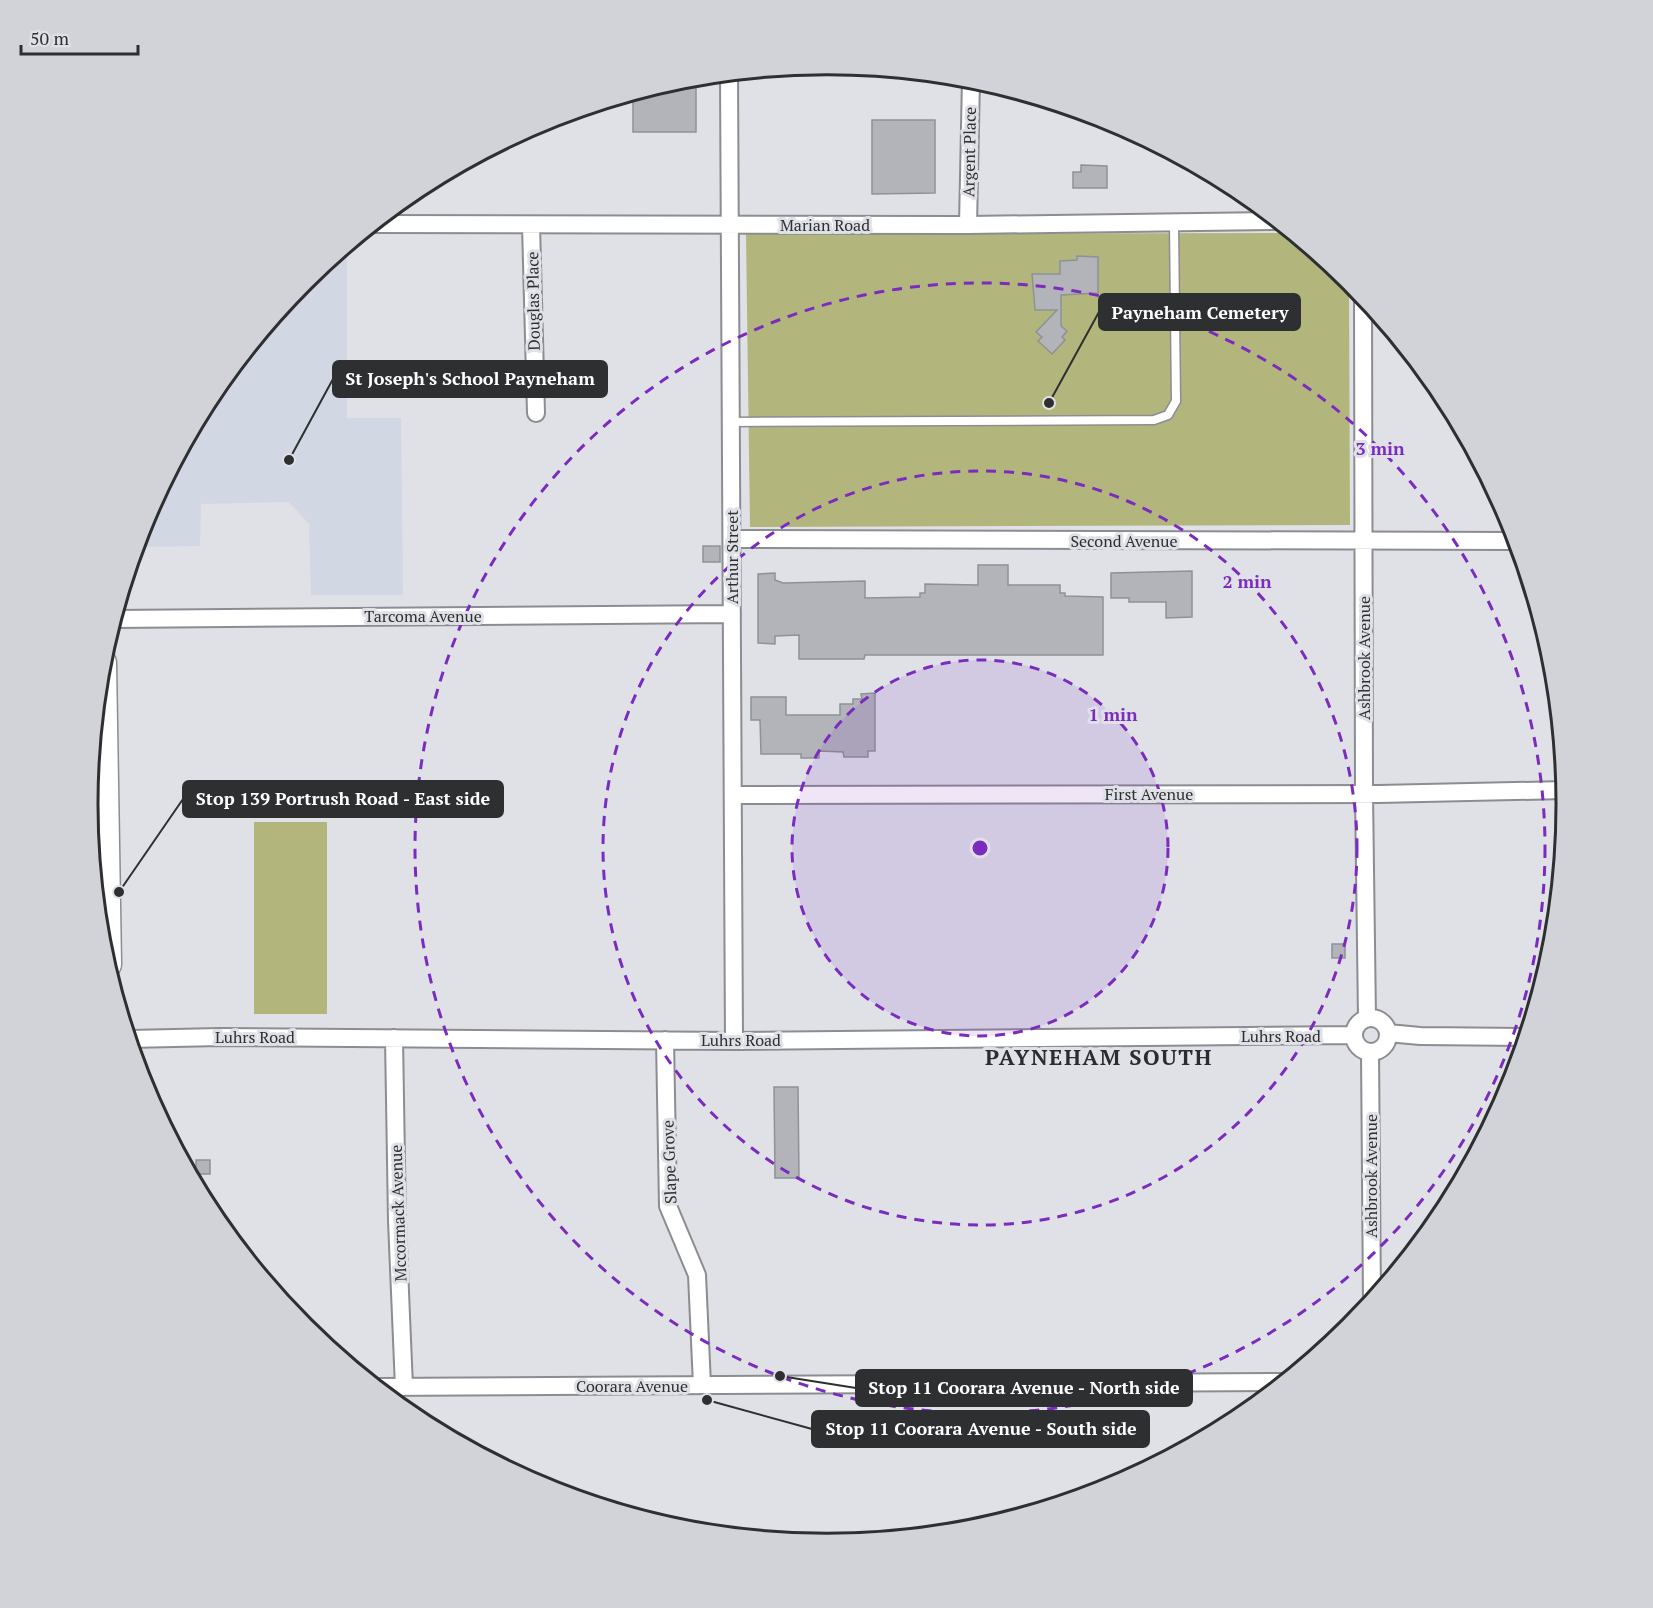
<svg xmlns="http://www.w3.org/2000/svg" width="1653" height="1608" font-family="'PT Serif',serif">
  <rect width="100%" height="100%" fill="#dfe1e7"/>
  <path fill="#d2d7e4" d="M347 246V418H401L403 595H311L309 524 289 502 201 504 200 546 135 547 143 521 212 393 304 281Z"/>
  <path fill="#b2b67d" d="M1291 233 1349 281 1350 525 750 527 746 234Z
    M254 822H327V1014H254Z"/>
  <path fill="#b2b4ba" stroke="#8f9196" stroke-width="1.5" d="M696 77V132H633V94Z
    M872 120H935V193L872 194Z
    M1081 165 1107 166V188H1073V172H1081Z
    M1077 256 1098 257V293L1061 295V326L1067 331 1062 337 1065 340 1052 354 1038 341 1042 337 1036 332 1057 310H1035L1032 274H1060V261L1077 260Z
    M703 546H720V562H703Z
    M978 565H1008V585H1060V593H1065V596L1103 597V655H865L864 659H799V635L775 636V644L758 643V574L775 573V580L783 583 865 581V598L920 597V593H925V584L978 585Z
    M1192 571V617L1166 618V602H1129V598H1111V573Z
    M875 693V751H868V757H844L843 752 819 751V758H801V754H761L760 720H751V697H786V715H840V704H853V699H862L861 694Z
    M1332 944H1345V958H1332Z
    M774 1087H798L799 1178H775Z
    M196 1160H210V1174H196Z"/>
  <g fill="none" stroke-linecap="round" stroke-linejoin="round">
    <g stroke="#8b8d92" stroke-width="11">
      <path id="lane" d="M731 422 1154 420 1168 415 1176 401 1174 223"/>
    </g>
    <g stroke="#8b8d92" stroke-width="20">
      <path id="street" d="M729 74 734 1041
        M374 224 968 225 1277 221
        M531 225 536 413
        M968 225 971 79
        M1363 298 1364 794 1367 1018
        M732 539 1516 541
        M114 619 732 614
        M733 795 1378 794 1565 790
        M1354 1035a17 17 0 1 1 34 0a17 17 0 1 1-34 0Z
        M1388 1033 1420 1036 1525 1037
        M394 1038 397 1221 404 1387
        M129 1039 220 1037 734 1041 1354 1035
        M665 1040 668 1206 697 1275 702 1385
        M1370 1052 1372 1300
        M377 1387 1282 1382"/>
    </g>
    <g stroke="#8b8d92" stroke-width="33">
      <path id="highway" d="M101 663 106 964"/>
    </g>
    <use href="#lane" stroke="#fff" stroke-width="8"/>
    <use href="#street" stroke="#fff" stroke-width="16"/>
    <use href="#highway" stroke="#fff" stroke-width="30"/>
  </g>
  <circle cx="980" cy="848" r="188" fill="#7b2cbf" fill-opacity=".12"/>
  <g fill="none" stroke="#7b2cbf" stroke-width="3" stroke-dasharray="10 8">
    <circle cx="980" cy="848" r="188"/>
    <circle cx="980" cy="848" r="377"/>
    <circle cx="980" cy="848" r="565"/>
  </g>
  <g text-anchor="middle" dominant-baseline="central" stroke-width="6" stroke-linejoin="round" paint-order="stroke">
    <g font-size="16" fill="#2e2f31" stroke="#dfe1e7">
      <text transform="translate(969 152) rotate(-89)">Argent Place</text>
      <text x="825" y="225">Marian Road</text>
      <text transform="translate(533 301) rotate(-91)">Douglas Place</text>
      <text x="1124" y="541">Second Avenue</text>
      <text transform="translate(732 557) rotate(-90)">Arthur Street</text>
      <text x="423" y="616">Tarcoma Avenue</text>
      <text transform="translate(1364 658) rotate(-90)">Ashbrook Avenue</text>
      <text x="1149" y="794">First Avenue</text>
      <text x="1281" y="1036">Luhrs Road</text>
      <text x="255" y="1037">Luhrs Road</text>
      <text x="741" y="1040">Luhrs Road</text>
      <text transform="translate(669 1162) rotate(-92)">Slape Grove</text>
      <text transform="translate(1371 1176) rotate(-90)">Ashbrook Avenue</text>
      <text transform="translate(398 1213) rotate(-92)">Mccormack Avenue</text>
      <text x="632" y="1386">Coorara Avenue</text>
    </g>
    <g font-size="22" font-weight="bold" letter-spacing="1.5" fill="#2a2c30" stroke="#dfe1e7">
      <text x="1099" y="1056">PAYNEHAM SOUTH</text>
    </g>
  </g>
  <path d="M0 0H1653V1608H0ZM98 804a729 729 0 1 1 1458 0a729 729 0 1 1-1458 0Z" fill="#d1d3d8" fill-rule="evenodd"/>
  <path fill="none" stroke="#2e2f31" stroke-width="3" d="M98 804a729 729 0 1 1 1458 0a729 729 0 1 1-1458 0Z"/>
  <circle cx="980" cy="848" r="9" fill="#7b2cbf" stroke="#dfe1e7" stroke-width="3"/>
  <g font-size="18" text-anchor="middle" font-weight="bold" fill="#7b2cbf" stroke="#dfe1e7" stroke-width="6" stroke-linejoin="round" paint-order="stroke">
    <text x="1380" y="455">3 min</text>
    <text x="1247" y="588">2 min</text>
    <text x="1113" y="721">1 min</text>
  </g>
  <path fill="none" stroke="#2e2f31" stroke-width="2" d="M1049 403L1099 312M289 460L333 379M119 892L183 799M780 1376L856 1388M707 1400L812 1429"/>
  <g fill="#2e2f31" stroke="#dfe1e7" stroke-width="2">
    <circle cx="1049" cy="403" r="6"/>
    <circle cx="289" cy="460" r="6"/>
    <circle cx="119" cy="892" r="6"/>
    <circle cx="780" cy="1376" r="6"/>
    <circle cx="707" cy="1400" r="6"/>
  </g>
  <g fill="#2e2f31" stroke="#2e2f31" stroke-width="2">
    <rect x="1099" y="294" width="201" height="36" rx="6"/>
    <rect x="333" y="361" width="274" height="36" rx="6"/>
    <rect x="183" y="781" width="320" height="36" rx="6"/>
    <rect x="856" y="1370" width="336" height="36" rx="6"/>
    <rect x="812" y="1411" width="337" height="36" rx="6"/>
  </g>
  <g font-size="18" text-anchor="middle" font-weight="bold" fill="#fff">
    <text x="1200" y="319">Payneham Cemetery</text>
    <text x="470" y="385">St Joseph's School Payneham</text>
    <text x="343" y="805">Stop 139 Portrush Road - East side</text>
    <text x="1024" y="1394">Stop 11 Coorara Avenue - North side</text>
    <text x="981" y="1435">Stop 11 Coorara Avenue - South side</text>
  </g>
  <path d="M21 45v9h117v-9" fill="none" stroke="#2e2f31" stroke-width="3"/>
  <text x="30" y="45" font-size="18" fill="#2e2f31" stroke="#dfe1e7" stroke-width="4.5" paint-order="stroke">50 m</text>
</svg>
